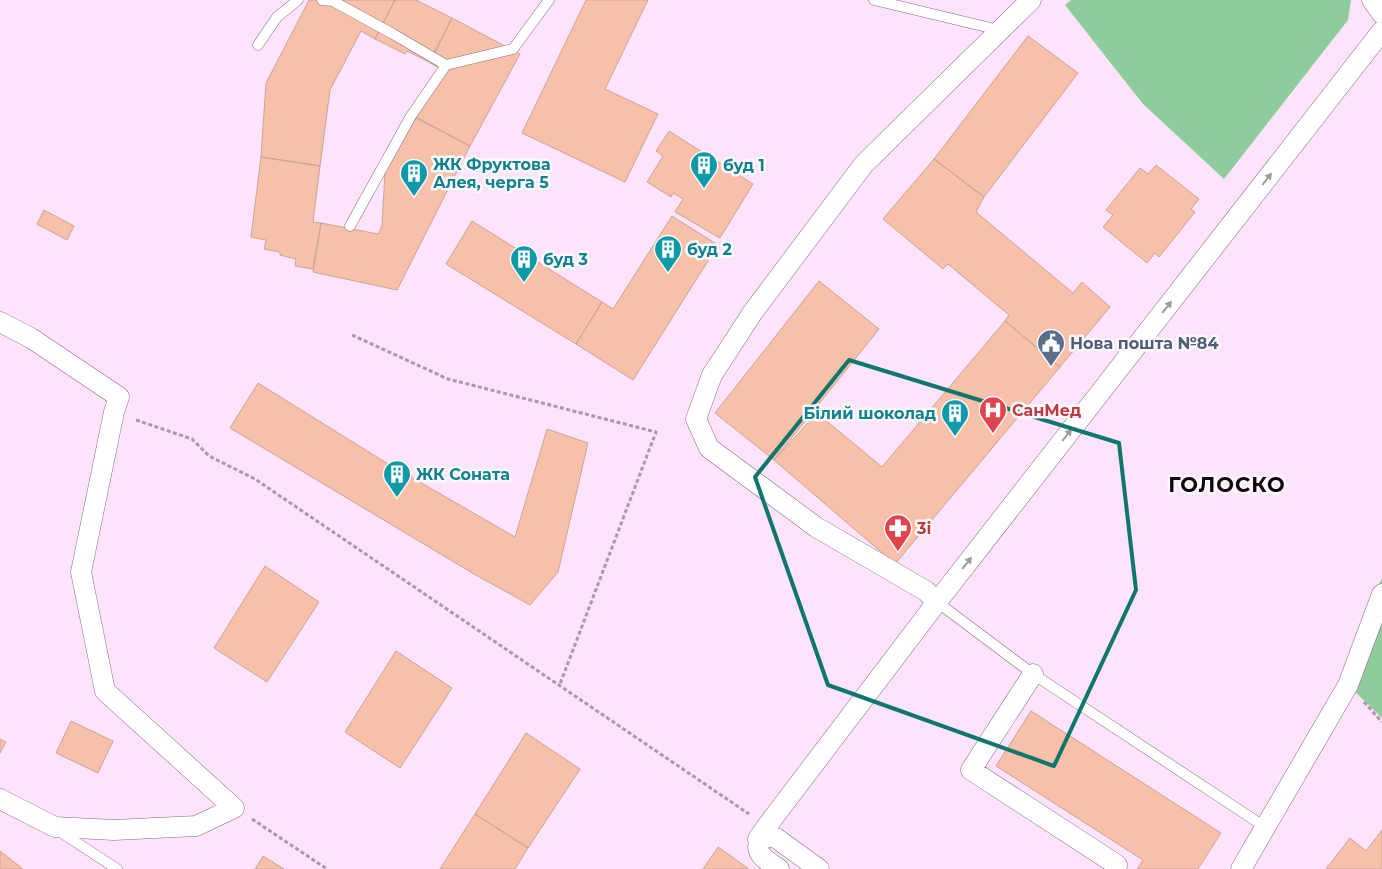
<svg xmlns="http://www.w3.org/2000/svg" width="1382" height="869" font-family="Montserrat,sans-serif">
  <rect width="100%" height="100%" fill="#fde3fc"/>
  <path fill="#8ecd9b" d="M1071 0H1351L1348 20 1224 179 1143 104 1065 5Z
    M1382 578V718L1348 685 1366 613Z"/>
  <path fill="#f8c0a8" stroke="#c6a698" d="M309 0H395L375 39 361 31 330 90 320 166 261 157 266 83Z
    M395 0H416L452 18 429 62 407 51 405 54 375 39Z
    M586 0H648L605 89 658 114 625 182 522 133Z
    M452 18 520 54 470 146 416 117 443 70 430 63Z
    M1028 36 1078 73 984 197 934 159Z
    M416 118 470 146 397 290 313 272 321 223 378 234 382 226 385 172Z
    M669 131 753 184 720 238 675 212 683 199 673 193 671 197 647 182 663 156 656 151Z
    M261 157 320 166 313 222 321 223 313 269 295 266 296 259 280 255V252L264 249 266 240 251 237Z
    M934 159 984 197 976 212 1073 293 1082 282 1110 307 1060 367 1005 321 1009 315 948 264 943 269 883 219Z
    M1156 165 1199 199 1191 209 1195 212 1159 257 1155 253 1147 263 1103 227 1113 215 1106 210 1140 168 1148 174Z
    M44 210 74 226 67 240 37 224Z
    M672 216 718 245 633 380 576 344 602 302 613 309Z
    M472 221 602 302 576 344 446 264Z
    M819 281 879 329 774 460 715 413Z
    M1005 321 1060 367 895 564 774 460 817 413 882 467Z
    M258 383 380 459 515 537 547 429 588 443 558 572 530 605 474 574 230 428Z
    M265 566 319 602 267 682 214 648Z
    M396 651 452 688 400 768 345 732Z
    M1031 711 1221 833 1198 869H1137L1143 860 996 766Z
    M71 721 113 741 98 773 56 753Z
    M526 733 580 769 528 848 475 814Z
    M0 739 6 742 0 753Z
    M475 814 528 848 515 869H440Z
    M1382 830V869H1326L1350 838 1366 851Z
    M718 847 749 869H703Z
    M0 851 23 869H0Z
    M263 856 284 869H255Z"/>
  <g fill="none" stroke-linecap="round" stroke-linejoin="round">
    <g stroke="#816b80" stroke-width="11">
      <path id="lane" d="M322 0 333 1 393 34 446 65
        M874 0 999 30
        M258 45 277 17 298 0
        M350 226 411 116 446 65 513 49 549 0
        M937 602 1033 674 1265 827
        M59 831 117 869"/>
    </g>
    <g stroke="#816b80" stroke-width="21">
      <path id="street" d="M1372 0 1382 14
        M0 322 31 338 119 397 114 412 81 572 105 691 234 808 196 826 114 830 55 827 0 799
        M937 602 926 591 816 527 709 448 696 419 712 375 753 312 864 164 1031 0
        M1033 674 971 770 1117 865 1114 869
        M761 841 758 839 767 826 937 602 1382 31
        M779 869C774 865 766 861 762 856 752 844 763 834 776 838L819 869
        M1241 869 1348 685 1382 594"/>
    </g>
    <path stroke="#ac98ab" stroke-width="3" stroke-dasharray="4 2.5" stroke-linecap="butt" d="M352 335 448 379 656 432 560 684
      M136 420 192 439 209 456 255 479 749 814
      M1364 702 1382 722
      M252 819 327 869"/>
    <use href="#lane" stroke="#fff" stroke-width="10"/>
    <use href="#street" stroke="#fff" stroke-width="20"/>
  </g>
  <defs><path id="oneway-solid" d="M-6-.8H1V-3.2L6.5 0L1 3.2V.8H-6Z" transform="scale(1.25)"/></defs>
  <g fill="#9f9c9f">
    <use href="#oneway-solid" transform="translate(1267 179) rotate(-52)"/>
    <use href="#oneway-solid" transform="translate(1167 307) rotate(-52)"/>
    <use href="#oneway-solid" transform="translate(1067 435) rotate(-52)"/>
    <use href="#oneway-solid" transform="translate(967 563) rotate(-52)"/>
  </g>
  <path fill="none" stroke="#0f766e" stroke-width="4" stroke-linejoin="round" d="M849 360 1119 443 1136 590 1054 766 828 685 755 477Z"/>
  <defs>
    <g id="building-pin" transform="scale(1.4375)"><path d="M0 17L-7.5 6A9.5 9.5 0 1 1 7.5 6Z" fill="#0f9aa8" stroke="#fef8fd"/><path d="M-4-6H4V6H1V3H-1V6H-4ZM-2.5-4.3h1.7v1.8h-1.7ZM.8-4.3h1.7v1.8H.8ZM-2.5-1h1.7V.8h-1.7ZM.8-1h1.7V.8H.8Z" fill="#fff"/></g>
    <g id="civic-pin" transform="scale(1.4375)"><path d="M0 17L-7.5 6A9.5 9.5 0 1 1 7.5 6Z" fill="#5c6f8a" stroke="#fef8fd"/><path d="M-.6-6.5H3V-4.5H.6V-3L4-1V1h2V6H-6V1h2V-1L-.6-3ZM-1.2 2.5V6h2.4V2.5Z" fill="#fff"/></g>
    <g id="hospital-pin" transform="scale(1.4375)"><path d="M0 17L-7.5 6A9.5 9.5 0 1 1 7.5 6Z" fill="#e0444e" stroke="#fef8fd"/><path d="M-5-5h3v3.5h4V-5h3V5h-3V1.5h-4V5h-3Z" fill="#fff"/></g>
    <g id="pharmacy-pin" transform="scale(1.4375)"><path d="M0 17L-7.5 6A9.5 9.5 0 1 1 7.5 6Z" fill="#e0444e" stroke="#fef8fd"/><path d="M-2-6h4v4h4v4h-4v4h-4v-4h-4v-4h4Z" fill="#fff"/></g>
  </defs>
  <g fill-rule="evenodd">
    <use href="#building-pin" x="704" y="165"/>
    <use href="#building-pin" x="414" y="173"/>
    <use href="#building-pin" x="668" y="249"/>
    <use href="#building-pin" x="524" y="259"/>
    <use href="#civic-pin" x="1051" y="343"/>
    <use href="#hospital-pin" x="993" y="410"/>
    <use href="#building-pin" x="955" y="413"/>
    <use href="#building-pin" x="397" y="474"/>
    <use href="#pharmacy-pin" x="898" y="528"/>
  </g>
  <g text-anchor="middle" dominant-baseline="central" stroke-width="5" stroke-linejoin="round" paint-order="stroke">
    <g font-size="16" font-weight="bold" fill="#0d838f" stroke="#fef8fd" text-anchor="start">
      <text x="433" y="164">ЖК Фруктова<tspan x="433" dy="18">Алея, черга 5</tspan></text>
      <text x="723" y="165">буд 1</text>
      <text x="687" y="249">буд 2</text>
      <text x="543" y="259">буд 3</text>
      <text x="936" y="413" text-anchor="end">Білий шоколад</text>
      <text x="416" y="474">ЖК Соната</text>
    </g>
    <g font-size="16" font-weight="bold" fill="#4e5e75" stroke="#fef8fd" text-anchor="start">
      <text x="1070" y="343">Нова пошта №84</text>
    </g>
    <g font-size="16" font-weight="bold" fill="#be3a42" stroke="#fef8fd" text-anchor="start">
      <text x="1012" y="410">СанМед</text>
      <text x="917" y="528">3і</text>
    </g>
    <g font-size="21" font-weight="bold" letter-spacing="1" fill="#100810" stroke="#fef8fd">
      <text x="1227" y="484">ГОЛОСКО</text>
    </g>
  </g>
</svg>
